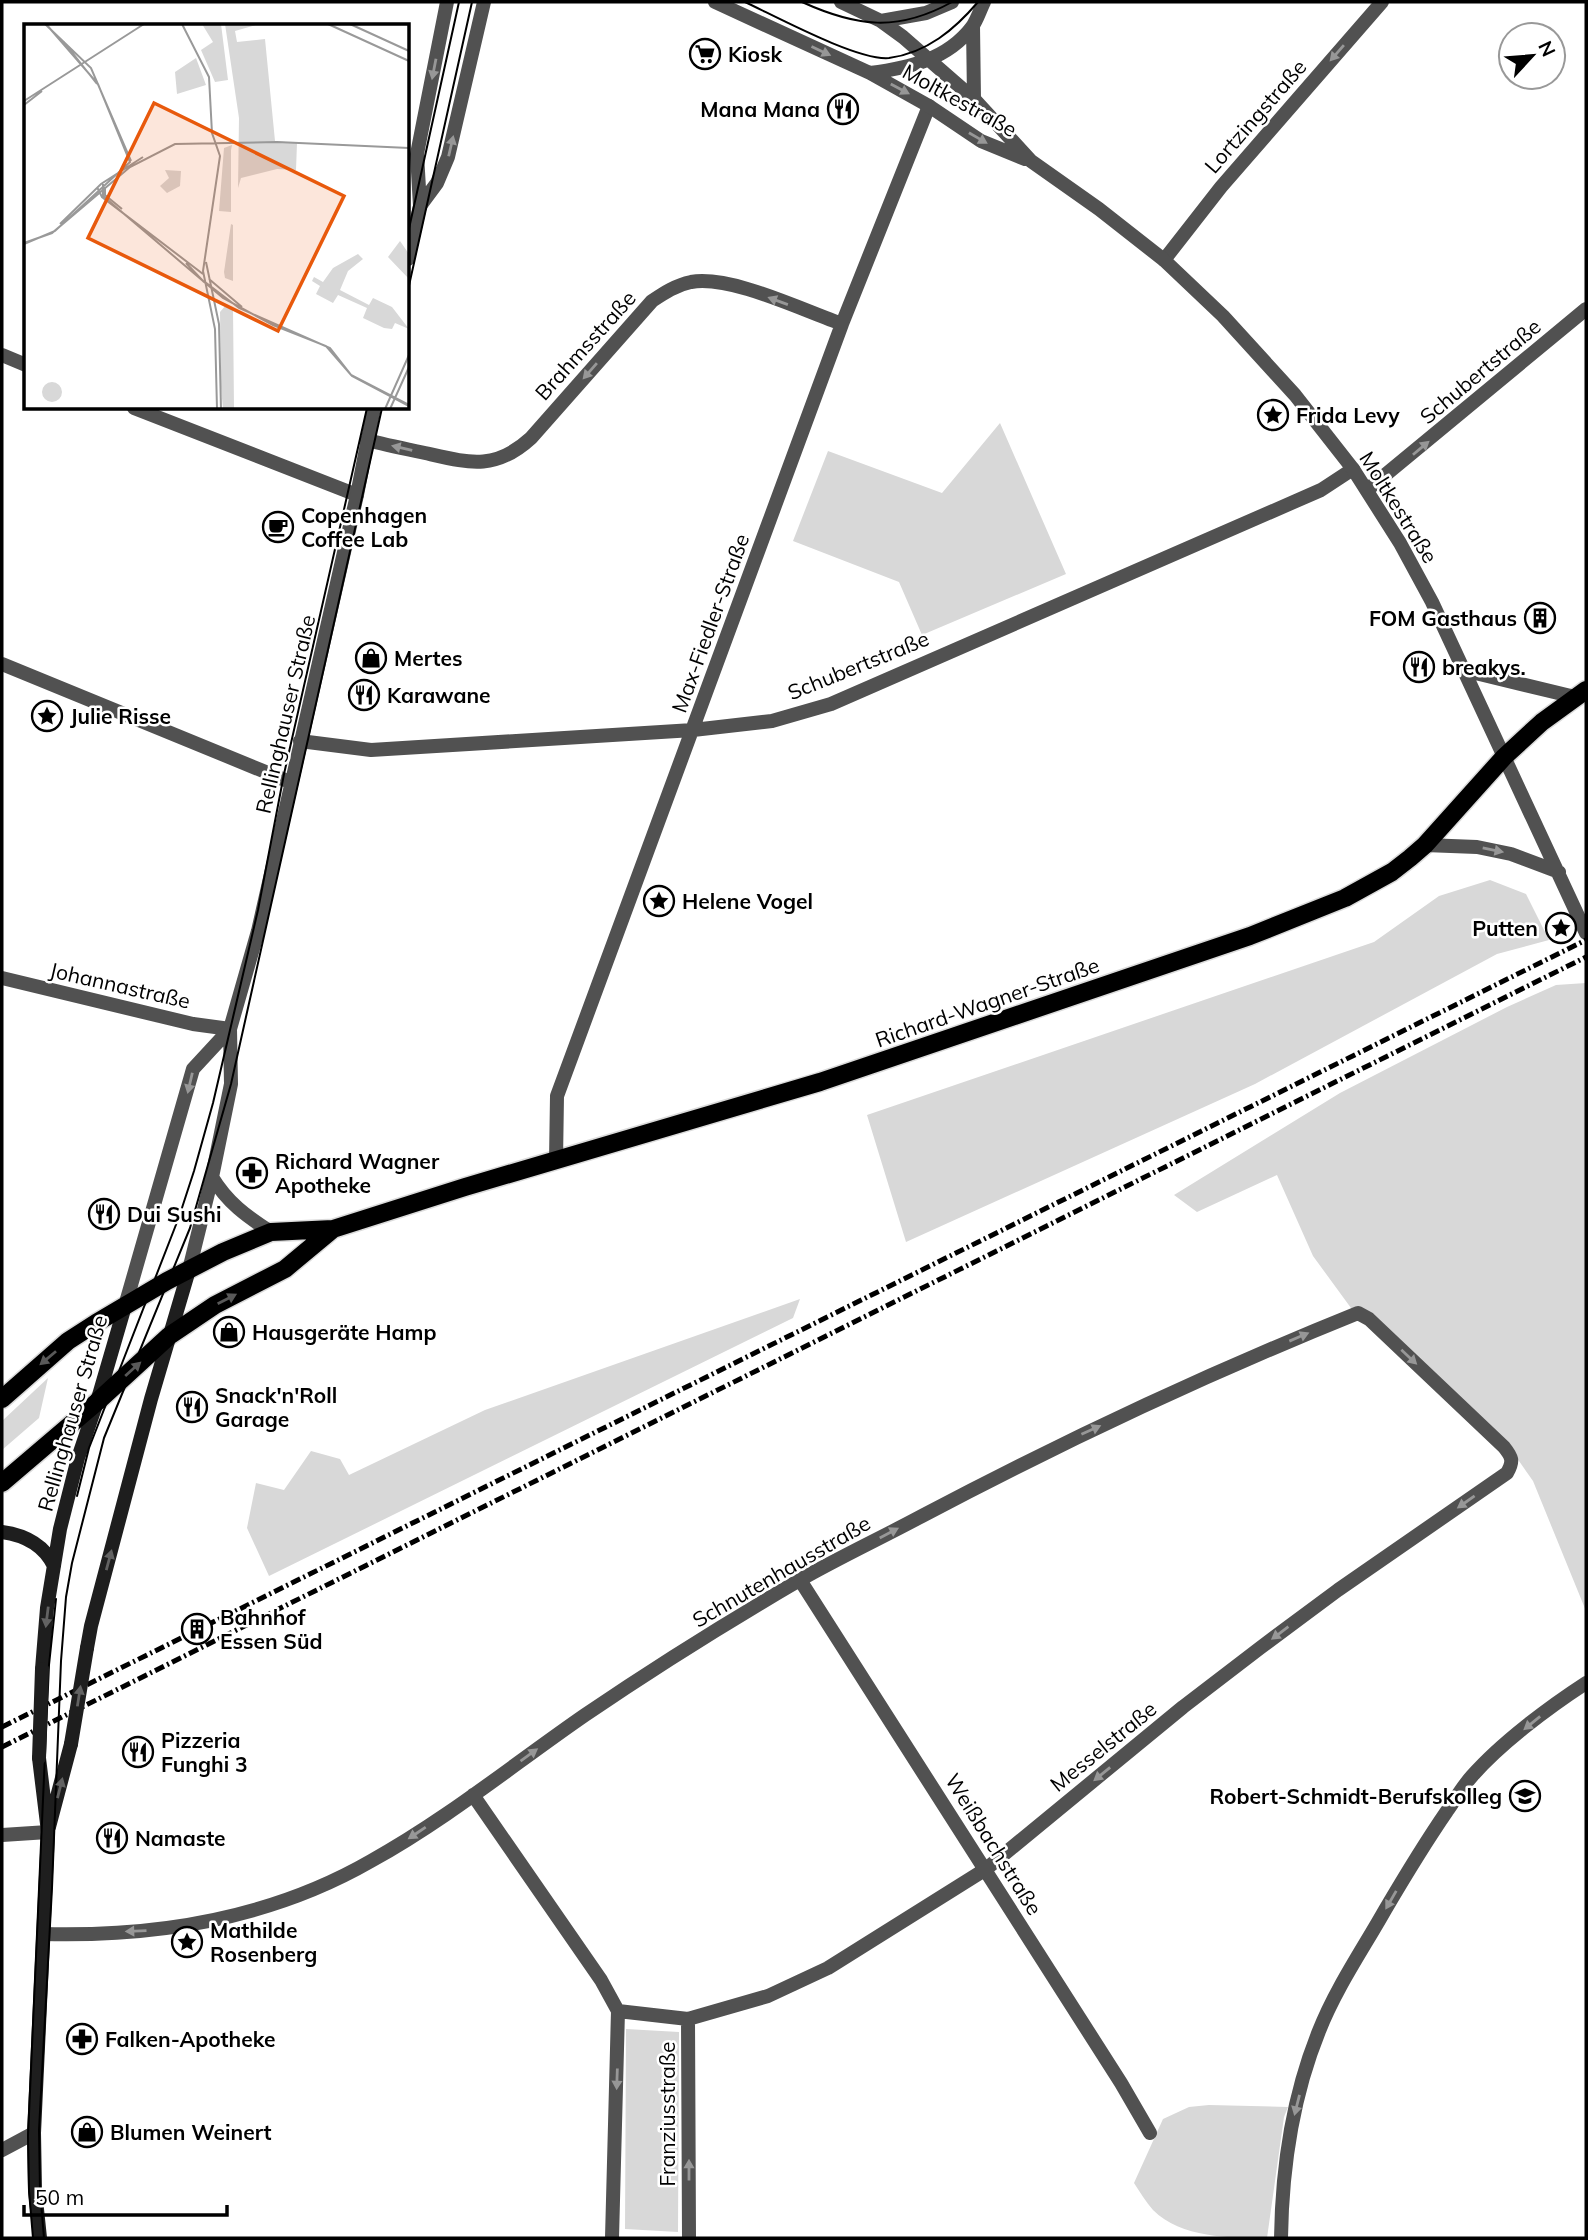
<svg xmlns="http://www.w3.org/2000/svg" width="1588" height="2240" font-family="Mulish,sans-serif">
  <rect width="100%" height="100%" fill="#fff"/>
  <path fill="#d8d8d8" d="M1000 423 1066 574 922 635 899 582 793 541 828 451 942 493Z
    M1490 880 1526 894 1549 940 1497 954 1255 1084 906 1242 867 1115 1374 942 1439 896Z
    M1586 983V1611L1533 1481 1512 1451 1351 1308 1313 1256 1277 1175 1197 1212 1174 1195 1340 1093 1507 1007 1556 985Z
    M800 1299 793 1318 269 1576 247 1528 256 1483 284 1490 311 1451 340 1459 349 1475 485 1410Z
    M48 1378 39 1418 2 1450V1421Z
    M626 2029 679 2032 678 2232 625 2229Z
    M1209 2105 1288 2107 1284 2117 1267 2238C1230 2238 1181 2238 1153 2210 1146 2202 1140 2192 1134 2183L1163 2119 1189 2107Z"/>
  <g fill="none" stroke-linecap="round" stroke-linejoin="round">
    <g stroke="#dbdbdb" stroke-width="21">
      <path id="primary" d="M2 1399 68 1341 96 1323 167 1281 223 1252 271 1232 333 1229 465 1187 820 1082 1250 936 1345 898 1392 872 1410 858 1425 845 1504 757 1542 722 1586 690
        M2 1483 97 1402 169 1336 215 1305 285 1269 333 1229"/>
    </g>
    <path stroke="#515151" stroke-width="14" d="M1164 260 1221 187 1382 2
      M2 355 26 365
      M134 408 357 495
      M367 440C386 445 406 449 425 453 469 463 495 471 531 438L652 301C664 293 676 285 691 282 731 275 802 310 842 324
      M1367 490 1586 309
      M2 664 290 782
      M300 741 371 750 693 730 772 721 831 704 1321 490 1353 469
      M2 978 193 1024 230 1029
      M556 1161 557 1096 842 324 929 106
      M800 1580 1121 2083 1150 2133
      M473 1795 601 1980 618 2011 612 2238
      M2 1835 48 1832
      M43 1934C157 1937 272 1918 371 1861 447 1819 514 1764 585 1715 654 1668 726 1623 798 1581 838 1558 881 1538 922 1516 1064 1441 1209 1373 1358 1313L1369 1319 1504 1447C1512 1457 1514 1461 1507 1473L1338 1590 1260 1648 1183 1707 986 1869 828 1968 768 1996 688 2019 618 2011
      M688 2019 689 2238
      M2 2150 34 2133
      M1281 2238C1282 2169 1293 2095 1319 2031 1336 1988 1363 1949 1385 1910 1405 1876 1425 1843 1447 1811 1455 1800 1462 1787 1472 1776 1501 1743 1549 1707 1586 1683"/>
    <path stroke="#515151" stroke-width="14" d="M715 2 870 73 929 106 981 141 1025 159
      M841 2 881 21 903 37 974 99 1031 161 1099 209 1164 260 1223 316 1295 395 1353 469 1400 543 1432 602 1586 933
      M881 21 926 13 952 2
      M973 26 974 99
      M870 73C908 68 947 60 972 27 977 20 980 10 984 2
      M420 206 437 183 448 157 484 2
      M408 259 420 206 417 154 447 2
      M1463 670 1575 697
      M1425 845 1477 847 1511 854 1559 872
      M212 1177C227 1202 246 1216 271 1232
      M189 1270 212 1177 231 1084 230 1029 258 931 357 495 374 408
      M125 1306 193 1069 230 1029"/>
    <path stroke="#1e1e1e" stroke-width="14" d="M2 1532C24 1535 44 1545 54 1566
      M87 1648 91 1626 151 1399 189 1270
      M42 1669 47 1608 60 1529 78 1458 97 1402 125 1306
      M39 1758 48 1832 34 2133 35 2190 40 2238
      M49 1827 71 1744"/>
    <use href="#primary" stroke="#000" stroke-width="18"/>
    <path stroke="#000" stroke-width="2" d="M745 2C777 17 858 61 889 58 927 53 955 29 978 2
      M802 2C857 27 898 32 952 2
      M408 233 459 2
      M408 290 472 2
      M77 1496 89 1448 179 1217 194 1171 213 1103 258 910 284 774 367 408
      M33 2238 29 2191 28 2136 49 1665 56 1599
      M44 2238 40 2190 39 2130 52 1888 61 1661 66 1597 72 1563 104 1438 190 1228 231 1084 382 408"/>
    <path stroke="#000" stroke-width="5" stroke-dasharray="10 3.5 2 3.5" stroke-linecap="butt" d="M2 1727 1586 940
      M2 1747 1586 957"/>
    <path stroke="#1e1e1e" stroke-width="14" d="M71 1744 87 1648
      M39 1758 42 1669"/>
  </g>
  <defs><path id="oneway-solid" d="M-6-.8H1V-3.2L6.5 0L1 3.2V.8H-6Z" transform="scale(1.75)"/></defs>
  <g fill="#979797">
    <use href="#oneway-solid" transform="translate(821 51) rotate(25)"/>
    <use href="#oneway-solid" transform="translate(1337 53) rotate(131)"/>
    <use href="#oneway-solid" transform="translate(434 69) rotate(101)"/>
    <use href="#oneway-solid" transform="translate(900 89) rotate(28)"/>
    <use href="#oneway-solid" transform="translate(978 138) rotate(30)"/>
    <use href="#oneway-solid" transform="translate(451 146) rotate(-77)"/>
    <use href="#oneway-solid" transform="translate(778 301) rotate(-160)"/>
    <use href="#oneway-solid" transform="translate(590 371) rotate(131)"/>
    <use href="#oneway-solid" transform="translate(402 448) rotate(-167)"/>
    <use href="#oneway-solid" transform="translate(1421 448) rotate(-40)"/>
    <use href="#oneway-solid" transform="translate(1493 850) rotate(11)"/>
    <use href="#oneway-solid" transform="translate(190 1083) rotate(103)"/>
    <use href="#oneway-solid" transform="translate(1299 1337) rotate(-23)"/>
    <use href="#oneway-solid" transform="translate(1409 1357) rotate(43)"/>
    <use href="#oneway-solid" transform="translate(1091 1430) rotate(-24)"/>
    <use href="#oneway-solid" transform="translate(1466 1502) rotate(145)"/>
    <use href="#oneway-solid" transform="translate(889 1533) rotate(-28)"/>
    <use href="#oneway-solid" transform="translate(1280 1633) rotate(143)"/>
    <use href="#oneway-solid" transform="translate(1532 1723) rotate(141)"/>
    <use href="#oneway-solid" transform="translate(529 1755) rotate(-36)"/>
    <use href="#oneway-solid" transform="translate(1102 1774) rotate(141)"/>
    <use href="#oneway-solid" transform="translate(417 1833) rotate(146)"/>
    <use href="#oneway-solid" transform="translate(1391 1900) rotate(120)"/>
    <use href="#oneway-solid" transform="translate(136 1931) rotate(178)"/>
    <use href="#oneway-solid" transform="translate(617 2079) rotate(92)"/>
    <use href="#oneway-solid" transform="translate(1297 2105) rotate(104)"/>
    <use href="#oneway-solid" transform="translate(689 2170) rotate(-90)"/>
  </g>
  <g fill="#595959">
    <use href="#oneway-solid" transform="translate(227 1299) rotate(-27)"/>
    <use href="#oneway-solid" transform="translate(48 1358) rotate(140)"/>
    <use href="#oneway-solid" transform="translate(133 1369) rotate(-42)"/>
  </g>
  <g fill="#626262">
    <use href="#oneway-solid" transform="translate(109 1560) rotate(-75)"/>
    <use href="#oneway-solid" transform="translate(47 1617) rotate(97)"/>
    <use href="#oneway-solid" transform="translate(79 1696) rotate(-81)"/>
    <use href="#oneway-solid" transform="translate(60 1788) rotate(-76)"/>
  </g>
  <defs>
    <g id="supermarket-ring" transform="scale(1.575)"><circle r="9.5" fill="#fff" stroke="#000" stroke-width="1.5"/><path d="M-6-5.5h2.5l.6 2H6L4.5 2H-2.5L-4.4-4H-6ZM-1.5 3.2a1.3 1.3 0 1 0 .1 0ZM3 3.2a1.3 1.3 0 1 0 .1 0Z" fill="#000"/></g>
    <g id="restaurant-ring" transform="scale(1.575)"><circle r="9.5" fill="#fff" stroke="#000" stroke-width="1.5"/><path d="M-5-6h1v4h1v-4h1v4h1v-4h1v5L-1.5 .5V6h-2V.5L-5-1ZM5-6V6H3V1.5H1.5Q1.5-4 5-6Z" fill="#000"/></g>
    <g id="sight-ring" transform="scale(1.575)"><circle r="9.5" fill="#fff" stroke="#000" stroke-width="1.5"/><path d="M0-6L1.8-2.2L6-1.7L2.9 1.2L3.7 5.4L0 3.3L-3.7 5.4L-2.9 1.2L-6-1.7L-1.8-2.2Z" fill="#000"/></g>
    <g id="cafe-ring" transform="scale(1.575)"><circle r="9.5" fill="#fff" stroke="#000" stroke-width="1.5"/><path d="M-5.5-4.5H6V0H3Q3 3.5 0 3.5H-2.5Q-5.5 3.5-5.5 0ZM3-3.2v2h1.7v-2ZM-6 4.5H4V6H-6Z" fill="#000"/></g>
    <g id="building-ring" transform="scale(1.575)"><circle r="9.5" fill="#fff" stroke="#000" stroke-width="1.5"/><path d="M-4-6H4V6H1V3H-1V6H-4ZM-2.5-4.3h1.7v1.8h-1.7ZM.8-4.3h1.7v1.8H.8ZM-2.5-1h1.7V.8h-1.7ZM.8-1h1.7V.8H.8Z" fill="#000"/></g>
    <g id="shop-ring" transform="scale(1.575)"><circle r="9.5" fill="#fff" stroke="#000" stroke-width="1.5"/><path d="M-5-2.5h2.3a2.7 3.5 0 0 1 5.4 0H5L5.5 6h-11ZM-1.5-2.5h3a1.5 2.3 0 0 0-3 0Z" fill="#000"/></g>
    <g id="pharmacy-ring" transform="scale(1.575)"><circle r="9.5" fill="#fff" stroke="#000" stroke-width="1.5"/><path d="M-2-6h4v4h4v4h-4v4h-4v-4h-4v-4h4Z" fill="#000"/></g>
    <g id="university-ring" transform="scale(1.575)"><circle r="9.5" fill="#fff" stroke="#000" stroke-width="1.5"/><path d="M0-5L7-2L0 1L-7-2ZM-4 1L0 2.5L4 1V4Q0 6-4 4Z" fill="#000"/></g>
  </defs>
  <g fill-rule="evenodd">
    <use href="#supermarket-ring" x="705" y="54"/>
    <use href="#restaurant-ring" x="843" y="109"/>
    <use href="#sight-ring" x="1273" y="415"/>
    <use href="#cafe-ring" x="278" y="527"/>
    <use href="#building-ring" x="1540" y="618"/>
    <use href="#shop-ring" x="371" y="658"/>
    <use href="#restaurant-ring" x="1419" y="667"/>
    <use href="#restaurant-ring" x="364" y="695"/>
    <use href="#sight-ring" x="47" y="716"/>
    <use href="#sight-ring" x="659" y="901"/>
    <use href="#sight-ring" x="1561" y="928"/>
    <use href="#pharmacy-ring" x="252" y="1173"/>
    <use href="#restaurant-ring" x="104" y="1214"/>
    <use href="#shop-ring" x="229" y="1332"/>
    <use href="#restaurant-ring" x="192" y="1407"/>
    <use href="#building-ring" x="197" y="1629"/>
    <use href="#restaurant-ring" x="138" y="1752"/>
    <use href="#university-ring" x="1525" y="1796"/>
    <use href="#restaurant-ring" x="112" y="1838"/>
    <use href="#sight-ring" x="187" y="1942"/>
    <use href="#pharmacy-ring" x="82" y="2039"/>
    <use href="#shop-ring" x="87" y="2132"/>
  </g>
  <g text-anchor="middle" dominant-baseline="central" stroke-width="5" stroke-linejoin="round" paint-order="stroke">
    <g font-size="21" font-weight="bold" fill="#000" stroke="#fff" text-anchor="start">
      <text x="728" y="54">Kiosk</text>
      <text x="820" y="109" text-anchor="end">Mana Mana</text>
      <text x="1296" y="415">Frida Levy</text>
      <text x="301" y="515">Copenhagen<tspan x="301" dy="24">Coffee Lab</tspan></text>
      <text x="1517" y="618" text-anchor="end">FOM Gasthaus</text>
      <text x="394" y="658">Mertes</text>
      <text x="1442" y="667">breakys.</text>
      <text x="387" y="695">Karawane</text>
      <text x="70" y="716">Julie Risse</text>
      <text x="682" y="901">Helene Vogel</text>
      <text x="1538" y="928" text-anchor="end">Putten</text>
      <text x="275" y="1161">Richard Wagner<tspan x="275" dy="24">Apotheke</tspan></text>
      <text x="127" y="1214">Dui Sushi</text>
      <text x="252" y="1332">Hausgeräte Hamp</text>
      <text x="215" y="1395">Snack'n'Roll<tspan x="215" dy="24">Garage</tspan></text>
      <text x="220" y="1617">Bahnhof<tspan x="220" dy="24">Essen Süd</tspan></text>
      <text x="161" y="1740">Pizzeria<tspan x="161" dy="24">Funghi 3</tspan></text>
      <text x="1502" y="1796" text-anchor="end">Robert-Schmidt-Berufskolleg</text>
      <text x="135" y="1838">Namaste</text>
      <text x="210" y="1930">Mathilde<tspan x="210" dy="24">Rosenberg</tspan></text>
      <text x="105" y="2039">Falken-Apotheke</text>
      <text x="110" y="2132">Blumen Weinert</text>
    </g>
    <g font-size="21" fill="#000" stroke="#fff">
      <text transform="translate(960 100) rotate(29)">Moltkestraße</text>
      <text transform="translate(1255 116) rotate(-49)">Lortzingstraße</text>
      <text transform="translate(585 345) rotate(-48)">Brahmsstraße</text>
      <text transform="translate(1480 371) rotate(-40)">Schubertstraße</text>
      <text transform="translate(1399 507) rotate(58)">Moltkestraße</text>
      <text transform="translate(710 623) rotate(-70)">Max-Fiedler-Straße</text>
      <text transform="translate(858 665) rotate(-22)">Schubertstraße</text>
      <text transform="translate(285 714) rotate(-77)">Rellinghauser Straße</text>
      <text transform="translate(120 985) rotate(13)">Johannastraße</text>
      <text transform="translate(987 1002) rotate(-19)">Richard-Wagner-Straße</text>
      <text transform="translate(72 1413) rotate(-74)">Rellinghauser Straße</text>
      <text transform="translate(781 1571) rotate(-30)">Schnutenhausstraße</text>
      <text transform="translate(1103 1746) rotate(-39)">Messelstraße</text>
      <text transform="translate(994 1844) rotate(58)">Weißbachstraße</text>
      <text transform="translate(667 2114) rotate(-90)">Franziusstraße</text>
    </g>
  </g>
  <g transform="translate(24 24)">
    <rect width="385" height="385" fill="#fff"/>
    <path d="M178 0H197L204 56 191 58 177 26 189 18ZM201 0H235L211 7 213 18 241 15 251 117 273 119 272 146 253 145 217 154 214 164 215 94ZM172 34 182 61 153 70 151 48ZM208 121 207 126V188L195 187 200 124ZM141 146 157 147 156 162 143 169 136 162 145 154ZM207 200 209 201V257L201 254 200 248ZM376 217 385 230V255L364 233ZM334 230 339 235 324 247 316 266 345 281 349 274 368 283 385 305 371 299 368 305 360 304 339 294 343 284 314 271 309 279 292 270 296 262 288 257 290 253 299 258 309 244ZM202 281 209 284 210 385H199L197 363 196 288ZM18 368a10 10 0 1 1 20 0a10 10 0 1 1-20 0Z" fill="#d8d8d8"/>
    <path fill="none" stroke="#999" stroke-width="2" d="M21 0 67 44 107 137M158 0 185 53 188 109 196 132 179 247 191 305 193 385M304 0 385 37M326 0 385 27M40 18 73 60M0 77 120 0M0 81 18 67M79 160V172L199 274 249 301 302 322 327 351 385 381M73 163 78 173 179 250M81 163V171L98 185M36 200 77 160 119 133M0 219 28 209 106 143 151 120 253 118 385 124M0 220 31 207 106 138 74 60 22 0M182 238 195 300 197 385M162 239 180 258M185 255 218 283M181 258 215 284 306 324 328 352 385 382M258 385H303M361 385 385 331M366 385 385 343"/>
    <path fill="#e8590c" fill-opacity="0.15" stroke="#e8590c" stroke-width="3.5" d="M130 79 320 172 254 307 64 214Z"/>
    <rect width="385" height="385" fill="none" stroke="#000" stroke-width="3.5"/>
  </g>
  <rect width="1588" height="2240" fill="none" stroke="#000000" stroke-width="7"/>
  <g transform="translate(1532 56) rotate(64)"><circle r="33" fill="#ffffff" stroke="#999999" stroke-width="2"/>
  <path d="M0-5L12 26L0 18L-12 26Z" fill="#000000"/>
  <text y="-10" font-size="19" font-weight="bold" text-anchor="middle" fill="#000000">N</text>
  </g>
  <path d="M24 2205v10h203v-10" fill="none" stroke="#000000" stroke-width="3.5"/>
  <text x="35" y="2205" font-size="21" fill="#000000" stroke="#ffffff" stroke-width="5" paint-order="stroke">50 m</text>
</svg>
